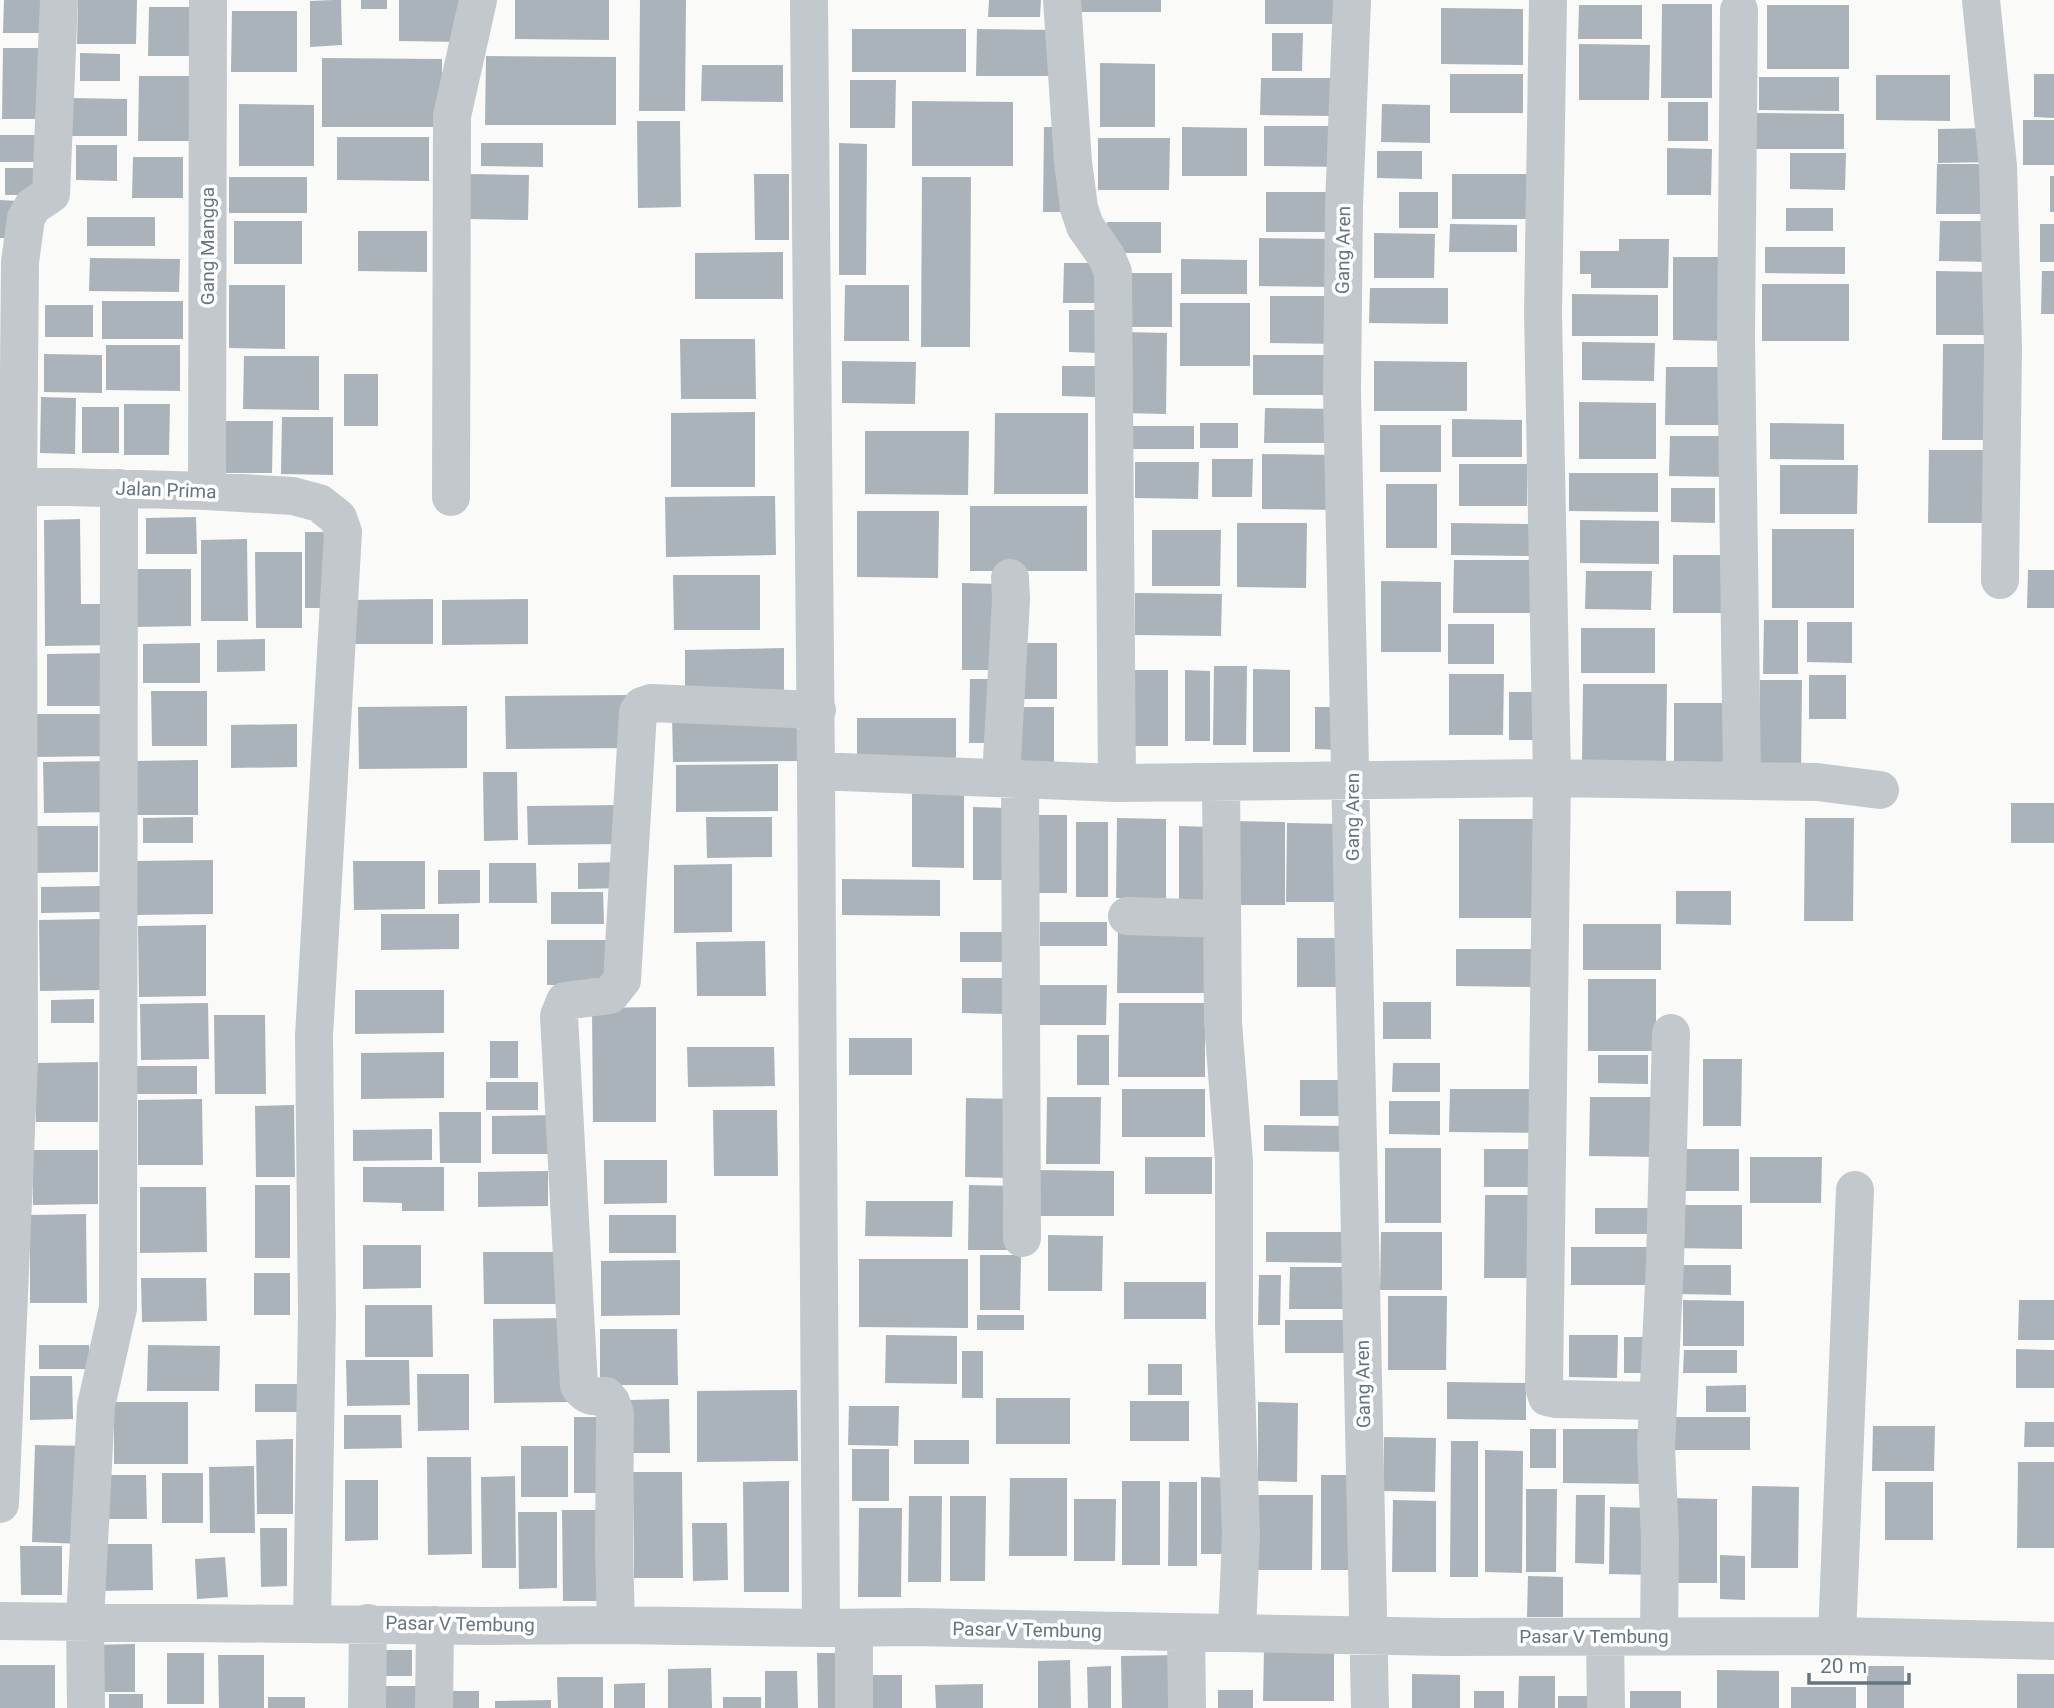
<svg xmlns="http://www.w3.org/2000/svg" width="2054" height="1708" font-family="Roboto,sans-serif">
  <rect width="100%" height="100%" fill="#fafaf8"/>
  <path fill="#aab3b9" d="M4 0H48L47 33H3Z
    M78 0H137L136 44H77Z
    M333 0H341L342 45 310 47V1Z
    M361 0H387V9H361Z
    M399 0H461V42L399 41Z
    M515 0H609V40L515 39Z
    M640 0H686L685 111H639Z
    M989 0H1041L1040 17H988Z
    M1076 0H1161V12H1076Z
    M1265 0H1342V24H1265Z
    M1662 4H1712V98H1661Z
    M1579 5H1642V39H1578Z
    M1767 5H1849V69H1767Z
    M149 7H201V56H148Z
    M1441 8 1523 9V65L1441 64Z
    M232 11H297V72H231Z
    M852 29H966V72H852Z
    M977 29 1054 30V76H976Z
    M1272 33H1303L1302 71H1272Z
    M1579 44 1650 45 1649 100H1579Z
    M3 48H49V119H2Z
    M80 53 120 54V81H80Z
    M486 56 616 57V125H485Z
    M322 58 442 59V127H322Z
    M1100 63 1155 64V127H1100Z
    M702 65H783V102L701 101Z
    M1450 74H1523V113H1450Z
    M2034 74H2054V118L2034 117Z
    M1876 75H1950V121L1876 120Z
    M139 76H192V141H138Z
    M1759 77H1839V111L1759 110Z
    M1261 78H1334V116L1260 115Z
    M850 80H896L895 128H850Z
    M71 98 127 99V136H71Z
    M912 101 1013 102V166H912Z
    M1668 102H1708V141H1668Z
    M239 104 314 105V166H239Z
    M1382 104 1430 105V143L1381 142Z
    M1756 113 1844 114V149H1756Z
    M2023 120H2054V165H2023Z
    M637 121H680L681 207 638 208Z
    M1264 126H1342V167L1264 166Z
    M1044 127H1066V212H1043Z
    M1182 127 1247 128V176H1182Z
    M1993 128 1994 162 1938 163V129Z
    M0 135H42V162H0Z
    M337 137H429V181L337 180Z
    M1098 138H1170L1169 190H1098Z
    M481 143H543V167L481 166Z
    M839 143 867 144 866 275H839Z
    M76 145H117V181L76 180Z
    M1667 148 1712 149 1711 195H1667Z
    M1377 151H1422V179L1377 178Z
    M1790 153H1846L1845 190 1790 189Z
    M133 157H183V198H132Z
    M1937 164H1989L1988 214H1936Z
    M5 168H45V195H5Z
    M470 174 529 175 528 220 470 219Z
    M754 174H789V240H755Z
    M1452 174H1538L1537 219H1452Z
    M2050 176H2054V212H2050Z
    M229 177H307V213H229Z
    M922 177H971L970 347H921Z
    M1266 192H1333V232H1266Z
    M1399 192H1438V228H1399Z
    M0 200 19 201V238H0Z
    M1786 208H1833V231H1786Z
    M87 217H155V246H87Z
    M234 221H302V264H234Z
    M1940 221H1990V262L1939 261Z
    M1107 222H1161V253H1107Z
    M1450 224 1517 225V252H1449Z
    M2040 224H2054V262H2040Z
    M358 231H427V272L358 271Z
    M1374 233 1435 234 1434 278H1374Z
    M1259 238 1336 239 1335 287 1259 286Z
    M1619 239H1669L1668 288H1591V274H1580V251H1619Z
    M1765 247H1845V274L1765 273Z
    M783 252V299H695V253Z
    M1673 257H1725V341L1673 340Z
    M90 258 180 259 179 292 89 291Z
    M1181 259 1247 260V294H1181Z
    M1064 263H1097V303H1063Z
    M1936 271 1991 272 1990 335H1936Z
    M2042 271H2054V314H2041Z
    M1127 273H1172V327H1127Z
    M1762 284H1849V341H1762Z
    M229 285H285V349L229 348Z
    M845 285H909V341H844Z
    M1370 288H1448V324L1369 323Z
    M1572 294 1658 295V336H1572Z
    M1270 296H1339V344L1270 343Z
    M102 301H183V339H102Z
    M1180 303H1250V366H1180Z
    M45 305H93V337H45Z
    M1069 310H1099V353L1069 352Z
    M1123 332 1167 333 1166 414 1122 413Z
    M680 339H755L756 399H681Z
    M1582 342 1655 343 1654 381 1582 380Z
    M1943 344H1989V440H1942Z
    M106 345H180V391L106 390Z
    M44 354 102 355V393L44 392Z
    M1253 355H1334V395H1253Z
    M244 356H319V410L243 409Z
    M842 361 916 362 915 404 842 403Z
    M1374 361 1467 362V411H1374Z
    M1062 366H1096V397L1062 396Z
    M1666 367H1724V425H1665Z
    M344 374H378V426H344Z
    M41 397 76 398 75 454 40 453Z
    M1579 402 1656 403V459H1579Z
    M124 404H170L169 455H124Z
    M82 407H119V453H82Z
    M1265 408 1336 409V443H1264Z
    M755 412V487H671V413Z
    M995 413H1088V494H994Z
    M282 417H333V475L281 474Z
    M1452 419 1522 420V457H1452Z
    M225 421H273L272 473H225Z
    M1200 423H1238V448H1200Z
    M1770 423 1844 424V460L1770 459Z
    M1380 425H1441V472H1380Z
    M1129 426H1194V449H1128Z
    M865 431H969L968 495 865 494Z
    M1670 436H1729L1728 477 1669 476Z
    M1929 450H1985V523H1928Z
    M1262 454 1339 455V510L1262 509Z
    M1212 459H1253L1252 497H1212Z
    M1135 462H1199L1198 499 1135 498Z
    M1459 464H1527V506H1459Z
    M1780 465H1858L1857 514H1780Z
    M1569 473H1658V512L1569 511Z
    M1386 484H1437V548H1386Z
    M1671 488H1715V523L1671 522Z
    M775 496 776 555 666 557 665 497Z
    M970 506H1087V571H970Z
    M857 511H939L938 578 857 577Z
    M196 517 197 554H146V518Z
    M80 519 81 604H113L114 645 45 646 44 520Z
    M1580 520 1659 521V564L1580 563Z
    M1237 523H1307L1306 588 1237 587Z
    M1451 523 1530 524V556L1451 555Z
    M1772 529H1854V608H1772Z
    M1152 530H1221L1220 586H1152Z
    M305 532H328L327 608H305Z
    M247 539 248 621H201V540Z
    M255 552H302V628H256Z
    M1673 555H1731V613H1673Z
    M1454 560H1535V613H1453Z
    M132 569H191V626L133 627Z
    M2028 570H2054V608H2027Z
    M1586 571H1652L1651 610 1585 609Z
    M673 575H760V630H674Z
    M1381 581 1441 582V652H1381Z
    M962 583 999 584 998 670H962Z
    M1135 593 1222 594 1221 636 1135 635Z
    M433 599V644H350V600Z
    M528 599V644L442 645V600Z
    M1764 620H1798V674H1763Z
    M1807 622H1852V663L1807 662Z
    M1448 624H1494V664H1448Z
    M1581 628H1655V673H1581Z
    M265 639V671L217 672V640Z
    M200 643V683H143V644Z
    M1024 643H1057V699H1023Z
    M784 648V693L685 694V650Z
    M115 653 116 706H47V654Z
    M1214 666H1247L1246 745H1213Z
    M1253 669 1290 670V752H1253Z
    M1122 670H1168V746H1122Z
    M1185 670 1210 671V741H1185Z
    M1449 674H1504L1503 735H1449Z
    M1809 675H1846V719H1809Z
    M970 679H996V743H969Z
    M1760 680H1802L1801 772H1760Z
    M1583 684H1667L1666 763H1582Z
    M151 691H207V746H152Z
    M1509 692H1538V740H1509Z
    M628 695 629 748 506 749 505 696Z
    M1674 703H1738L1737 763 1674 762Z
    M467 706V768L359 769 358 707Z
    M1018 707H1054V762H1018Z
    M1315 707H1341V750L1315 749Z
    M34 714H112L113 756 35 757Z
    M797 715 798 761 673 762 672 716Z
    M857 718H956V763H857Z
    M297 724V767L231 768V725Z
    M198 760V815H134L133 761Z
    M112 761V812L44 813 43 762Z
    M778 764V811L676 812V765Z
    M483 772H517L518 840 484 841Z
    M912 794H964V868L912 867Z
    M2011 803H2054V843H2011Z
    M623 805V844L528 845 527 806Z
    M973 807 1009 808V880H973Z
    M1027 815H1067V893H1027Z
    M193 817V843H143V818Z
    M706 817H772V857L707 858Z
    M1117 818 1166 819V898H1116Z
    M1805 818H1854L1853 921H1804Z
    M1459 819H1544L1543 918H1459Z
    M1231 821 1285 822V905H1230Z
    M1076 822H1108V897H1076Z
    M1287 823 1343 824V902H1286Z
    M36 826H98V872L36 873Z
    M1179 826 1210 827V903H1179Z
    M213 860V914L135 915 134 861Z
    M353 861H425V909L354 910Z
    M624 862V888L578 889V863Z
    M489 863H536L537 903H489Z
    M732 864V932L674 933V865Z
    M438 870H480V903L438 904Z
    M842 879 940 880V916L842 915Z
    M100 886V912L41 913V887Z
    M1676 891H1731V925L1676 924Z
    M551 892H603L604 924H551Z
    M381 914H459V949L381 950Z
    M103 919 104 990 40 991 39 920Z
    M1040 922H1107V946H1040Z
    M1583 924H1661V970H1583Z
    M206 925V996L139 997 138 926Z
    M960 932H1004V962H960Z
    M1118 932H1209L1208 993H1117Z
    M1297 938H1340V987H1297Z
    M547 940H614V985H547Z
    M765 941 766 996H697L696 942Z
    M1456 949H1534V987L1456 986Z
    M962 978H1003V1014L962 1013Z
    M1588 979H1656V1051H1588Z
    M1032 985H1107L1106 1025H1032Z
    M355 990H444V1033L355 1034Z
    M94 999V1023H51V1000Z
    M1383 1002H1431V1039H1383Z
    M208 1003 209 1059 141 1060 140 1004Z
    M1119 1003H1205V1077H1118Z
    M656 1007V1122H593L592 1008Z
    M214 1015H265L266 1094H215Z
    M1077 1035H1109V1085H1077Z
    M849 1038H912V1075H849Z
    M490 1041H518V1078H490Z
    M687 1047H774L775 1086 688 1087Z
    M444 1052V1098L361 1099V1053Z
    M1598 1055H1648V1084L1598 1083Z
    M1703 1059H1742L1741 1126H1703Z
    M98 1062V1122H36V1063Z
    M1393 1063H1440V1092H1392Z
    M136 1066H197V1094H136Z
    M1300 1080H1346V1116H1300Z
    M486 1082H538V1110H486Z
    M1122 1089H1205V1137H1122Z
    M1450 1089H1545V1133L1449 1132Z
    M1047 1097H1101L1100 1164H1046Z
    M1590 1097H1662V1157L1589 1156Z
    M966 1098 1014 1099 1012 1178 965 1177Z
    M202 1099 203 1165H138V1100Z
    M1389 1101H1440V1135L1389 1134Z
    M294 1105 295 1177H256L255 1106Z
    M713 1110H777L778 1176H714Z
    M439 1112H481V1163H440Z
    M558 1115V1154H492V1116Z
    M1264 1125 1350 1126V1152L1264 1151Z
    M432 1129V1160L353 1161V1130Z
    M1385 1148H1441V1223H1385Z
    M1484 1149H1544V1187H1484Z
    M1680 1149H1739V1191H1679Z
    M32 1150H98V1204L33 1205Z
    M1145 1157H1212V1194H1145Z
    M1750 1157H1822L1821 1203H1750Z
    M604 1160H667V1203L604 1204Z
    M363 1167H444V1211H402V1203L363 1202Z
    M1035 1170 1114 1171V1216H1035Z
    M548 1171V1206L478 1207V1172Z
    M255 1185H290V1258H255Z
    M969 1185 1016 1186V1250H968Z
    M140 1187H206L207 1252 140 1253Z
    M1485 1195H1546V1278H1484Z
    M866 1201H953L952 1237 865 1236Z
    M1671 1205H1742V1249L1671 1248Z
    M1595 1208H1655V1234H1595Z
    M86 1214 87 1303H30V1215Z
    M609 1215H676V1253H609Z
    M1266 1232H1353V1263L1266 1262Z
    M1381 1232H1442V1290H1380Z
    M1048 1235 1103 1236 1102 1291H1048Z
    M363 1245H421V1288L363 1289Z
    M1571 1247H1658V1285H1571Z
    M483 1252H568V1304H484Z
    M980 1255H1021L1020 1310H980Z
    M859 1259H968V1328L859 1327Z
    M680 1260V1315L601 1316V1261Z
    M1678 1265H1731V1295L1678 1294Z
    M1290 1267H1345V1309H1289Z
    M254 1273H290V1315H254Z
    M1259 1275H1281L1280 1325H1258Z
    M141 1278H206L207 1321 142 1322Z
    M1124 1282H1206V1319H1124Z
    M1388 1296H1447L1446 1370H1388Z
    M1683 1300 1744 1301V1346H1683Z
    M2019 1300H2054V1340H2018Z
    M365 1305H432L433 1357H365Z
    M977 1315H1024V1330H977Z
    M567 1318 568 1402 494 1403 493 1319Z
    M1285 1320H1347L1346 1353H1285Z
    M600 1329H677L678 1385H600Z
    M886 1335 957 1336V1384L885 1383Z
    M1569 1335H1618L1617 1378 1569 1377Z
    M1624 1337H1653V1373H1624Z
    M39 1345H89V1369H39Z
    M148 1345 220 1346 219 1391H147Z
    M2016 1349 2054 1350V1388H2016Z
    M1684 1350H1737V1373H1683Z
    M962 1351H983V1398H962Z
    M346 1360H409L410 1405 347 1406Z
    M1148 1364H1182V1395H1148Z
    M417 1374H469V1430L418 1431Z
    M30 1376H72L73 1419 30 1420Z
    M1447 1382 1526 1383V1420L1447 1419Z
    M255 1384H297V1412H255Z
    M1746 1385V1412H1706V1386Z
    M797 1390 798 1461 697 1462V1391Z
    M996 1398H1070V1444H996Z
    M669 1399 670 1453H631L630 1400Z
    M1130 1401H1189V1441H1130Z
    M114 1402H188V1464H114Z
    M1258 1402 1298 1403 1297 1482 1258 1481Z
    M849 1406H899L898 1446 848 1445Z
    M344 1415H401L402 1448 344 1449Z
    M574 1417H606L607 1493H574Z
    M1670 1417H1750V1450H1670Z
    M2025 1422H2054V1447H2024Z
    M1873 1426H1935L1934 1471H1872Z
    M1530 1429H1556V1468H1530Z
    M1563 1429H1648V1484L1563 1483Z
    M1384 1437 1436 1438 1435 1492 1384 1491Z
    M293 1439V1514H257L256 1440Z
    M914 1440H969V1464H914Z
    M1451 1441H1478V1577H1450Z
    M35 1445 86 1446 83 1544 32 1542Z
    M521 1446H568V1497H521Z
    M852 1449H889V1501H852Z
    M1485 1450 1523 1451 1522 1573 1485 1572Z
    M427 1457H471L472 1554 428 1555Z
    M2018 1462H2054V1548H2017Z
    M254 1466 255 1533H210L209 1467Z
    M633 1472H682L683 1578H634Z
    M162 1473H203V1523H162Z
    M105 1475H146L147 1519H106Z
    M1321 1475H1354V1570H1321Z
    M515 1476 516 1568H482L481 1477Z
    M1201 1477 1237 1478 1236 1554H1201Z
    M1010 1478H1067V1556H1009Z
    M345 1480H378V1540L345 1541Z
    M789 1481V1592H744L743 1482Z
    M1122 1481H1160V1565H1122Z
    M1169 1482H1197V1566H1168Z
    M1885 1482H1933V1540H1885Z
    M1752 1486 1799 1487 1798 1568H1751Z
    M1526 1489H1557L1556 1572H1526Z
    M1249 1495H1313L1312 1570H1249Z
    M1576 1495H1605L1604 1564 1575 1563Z
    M909 1496H942L941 1582H908Z
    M950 1496H986L985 1581H950Z
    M1670 1498 1717 1499V1583H1670Z
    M1074 1499H1116L1115 1561H1074Z
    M1393 1500 1436 1501V1572H1392Z
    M1610 1507 1655 1508 1654 1575 1609 1574Z
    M859 1508H902L901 1597H858Z
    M562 1510H604L605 1601H563Z
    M518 1512H557V1588L519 1589Z
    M692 1523H727L728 1580 693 1581Z
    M260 1528H287V1586L261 1587Z
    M97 1544H152L153 1590 97 1591Z
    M20 1546H62V1595H21Z
    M1720 1555 1745 1556V1600L1720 1599Z
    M225 1557 228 1597 197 1599 195 1559Z
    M1528 1576 1563 1577V1617H1527Z
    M135 1644V1692H89L88 1645Z
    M383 1650H412V1676H383Z
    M1264 1650 1334 1651V1701H1263Z
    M167 1653H204V1704H167Z
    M817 1653H847L848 1708H818Z
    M218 1655H264V1708H219Z
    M1180 1655 1181 1708H1122L1121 1656Z
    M1070 1660 1071 1708H1038V1661Z
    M0 1665H55V1708H0Z
    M1111 1666V1708H1088L1087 1667Z
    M1867 1666H1904V1708H1867Z
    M711 1668 712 1708H668V1669Z
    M1717 1670 1779 1671V1708H1717Z
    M765 1671H797L798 1708H765Z
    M1412 1674 1460 1675V1708H1412Z
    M2017 1674H2054V1708H2017Z
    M857 1675H902V1708H857Z
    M1519 1676H1555V1708H1518Z
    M557 1677H603V1708H558Z
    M645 1683V1708H614V1684Z
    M983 1684V1708H936L935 1685Z
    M381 1686H429L430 1708H382Z
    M1791 1687H1856V1708H1791Z
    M1218 1690H1253V1708H1218Z
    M439 1691H479V1708H439Z
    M1474 1691H1504V1708H1474Z
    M1630 1691H1681V1708H1630Z
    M109 1694H143V1708H109Z
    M1558 1696H1594V1708H1558Z
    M268 1697H305V1708H268Z
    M723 1697H761V1708H723Z
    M551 1700V1708H495V1701Z"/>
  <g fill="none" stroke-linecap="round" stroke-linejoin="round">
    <path stroke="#c3c8cc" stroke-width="38" d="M809 0 816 771 1117 783 1552 778 1817 782 1880 790
      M1062 0 1073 162 1079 208 1085 226 1106 256 1113 272 1117 783
      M1352 0 1344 206 1342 392 1370 1708
      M1548 0 1543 313 1552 778 1544 1387 1547 1397 1557 1399 1658 1401
      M1981 0 1998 166 2003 348 2000 580
      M1739 10 1736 338 1742 781
      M0 485 207 491 293 496 319 503 338 518 343 532 314 1036 317 1314 312 1622
      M207 491 208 0
      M451 497 452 116 478 0
      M816 771 821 1628
      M1001 778 1011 599 1010 578
      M1020 779 1022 1238
      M1221 782 1223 1023 1234 1161V1325L1241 1535 1237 1632
      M1127 916 1222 919
      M0 1504 19 1061 18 485 20 262 26 218 33 206 51 194 59 0
      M0 1621 486 1626 616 1625 821 1628 914 1627 1445 1637 1837 1636 2054 1641
      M616 1625 614 1548 615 1414 611 1402 606 1396C593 1397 587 1397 579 1386L559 1016 565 1001 610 995 622 980 638 712 642 706 651 703 817 710
      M1186 1633 1187 1708
      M1659 1636 1660 1540 1656 1446 1665 1264 1671 1033
      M1837 1636 1855 1190
      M1605 1637 1606 1708
      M86 1708 85 1621 96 1406 118 1308 119 488
      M367 1708 368 1623
      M434 1708 435 1625
      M854 1708V1628"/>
  </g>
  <g text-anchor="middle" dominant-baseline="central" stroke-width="7" stroke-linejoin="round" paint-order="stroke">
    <g font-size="19" fill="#657683" stroke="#fff">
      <text transform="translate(207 246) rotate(-90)">Gang Mangga</text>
      <text transform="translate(1343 250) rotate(-89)">Gang Aren</text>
      <text transform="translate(166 490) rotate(2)">Jalan Prima</text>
      <text transform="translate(1352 817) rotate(-90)">Gang Aren</text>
      <text transform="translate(1363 1384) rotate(-91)">Gang Aren</text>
      <text transform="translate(460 1624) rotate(1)">Pasar V Tembung</text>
      <text transform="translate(1027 1630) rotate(1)">Pasar V Tembung</text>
      <text x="1594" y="1636">Pasar V Tembung</text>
    </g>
  </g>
  <path d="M1809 1673v10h100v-10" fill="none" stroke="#657683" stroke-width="3.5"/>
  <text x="1820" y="1673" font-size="21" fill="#657683" stroke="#ffffff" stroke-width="5" paint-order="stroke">20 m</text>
</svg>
